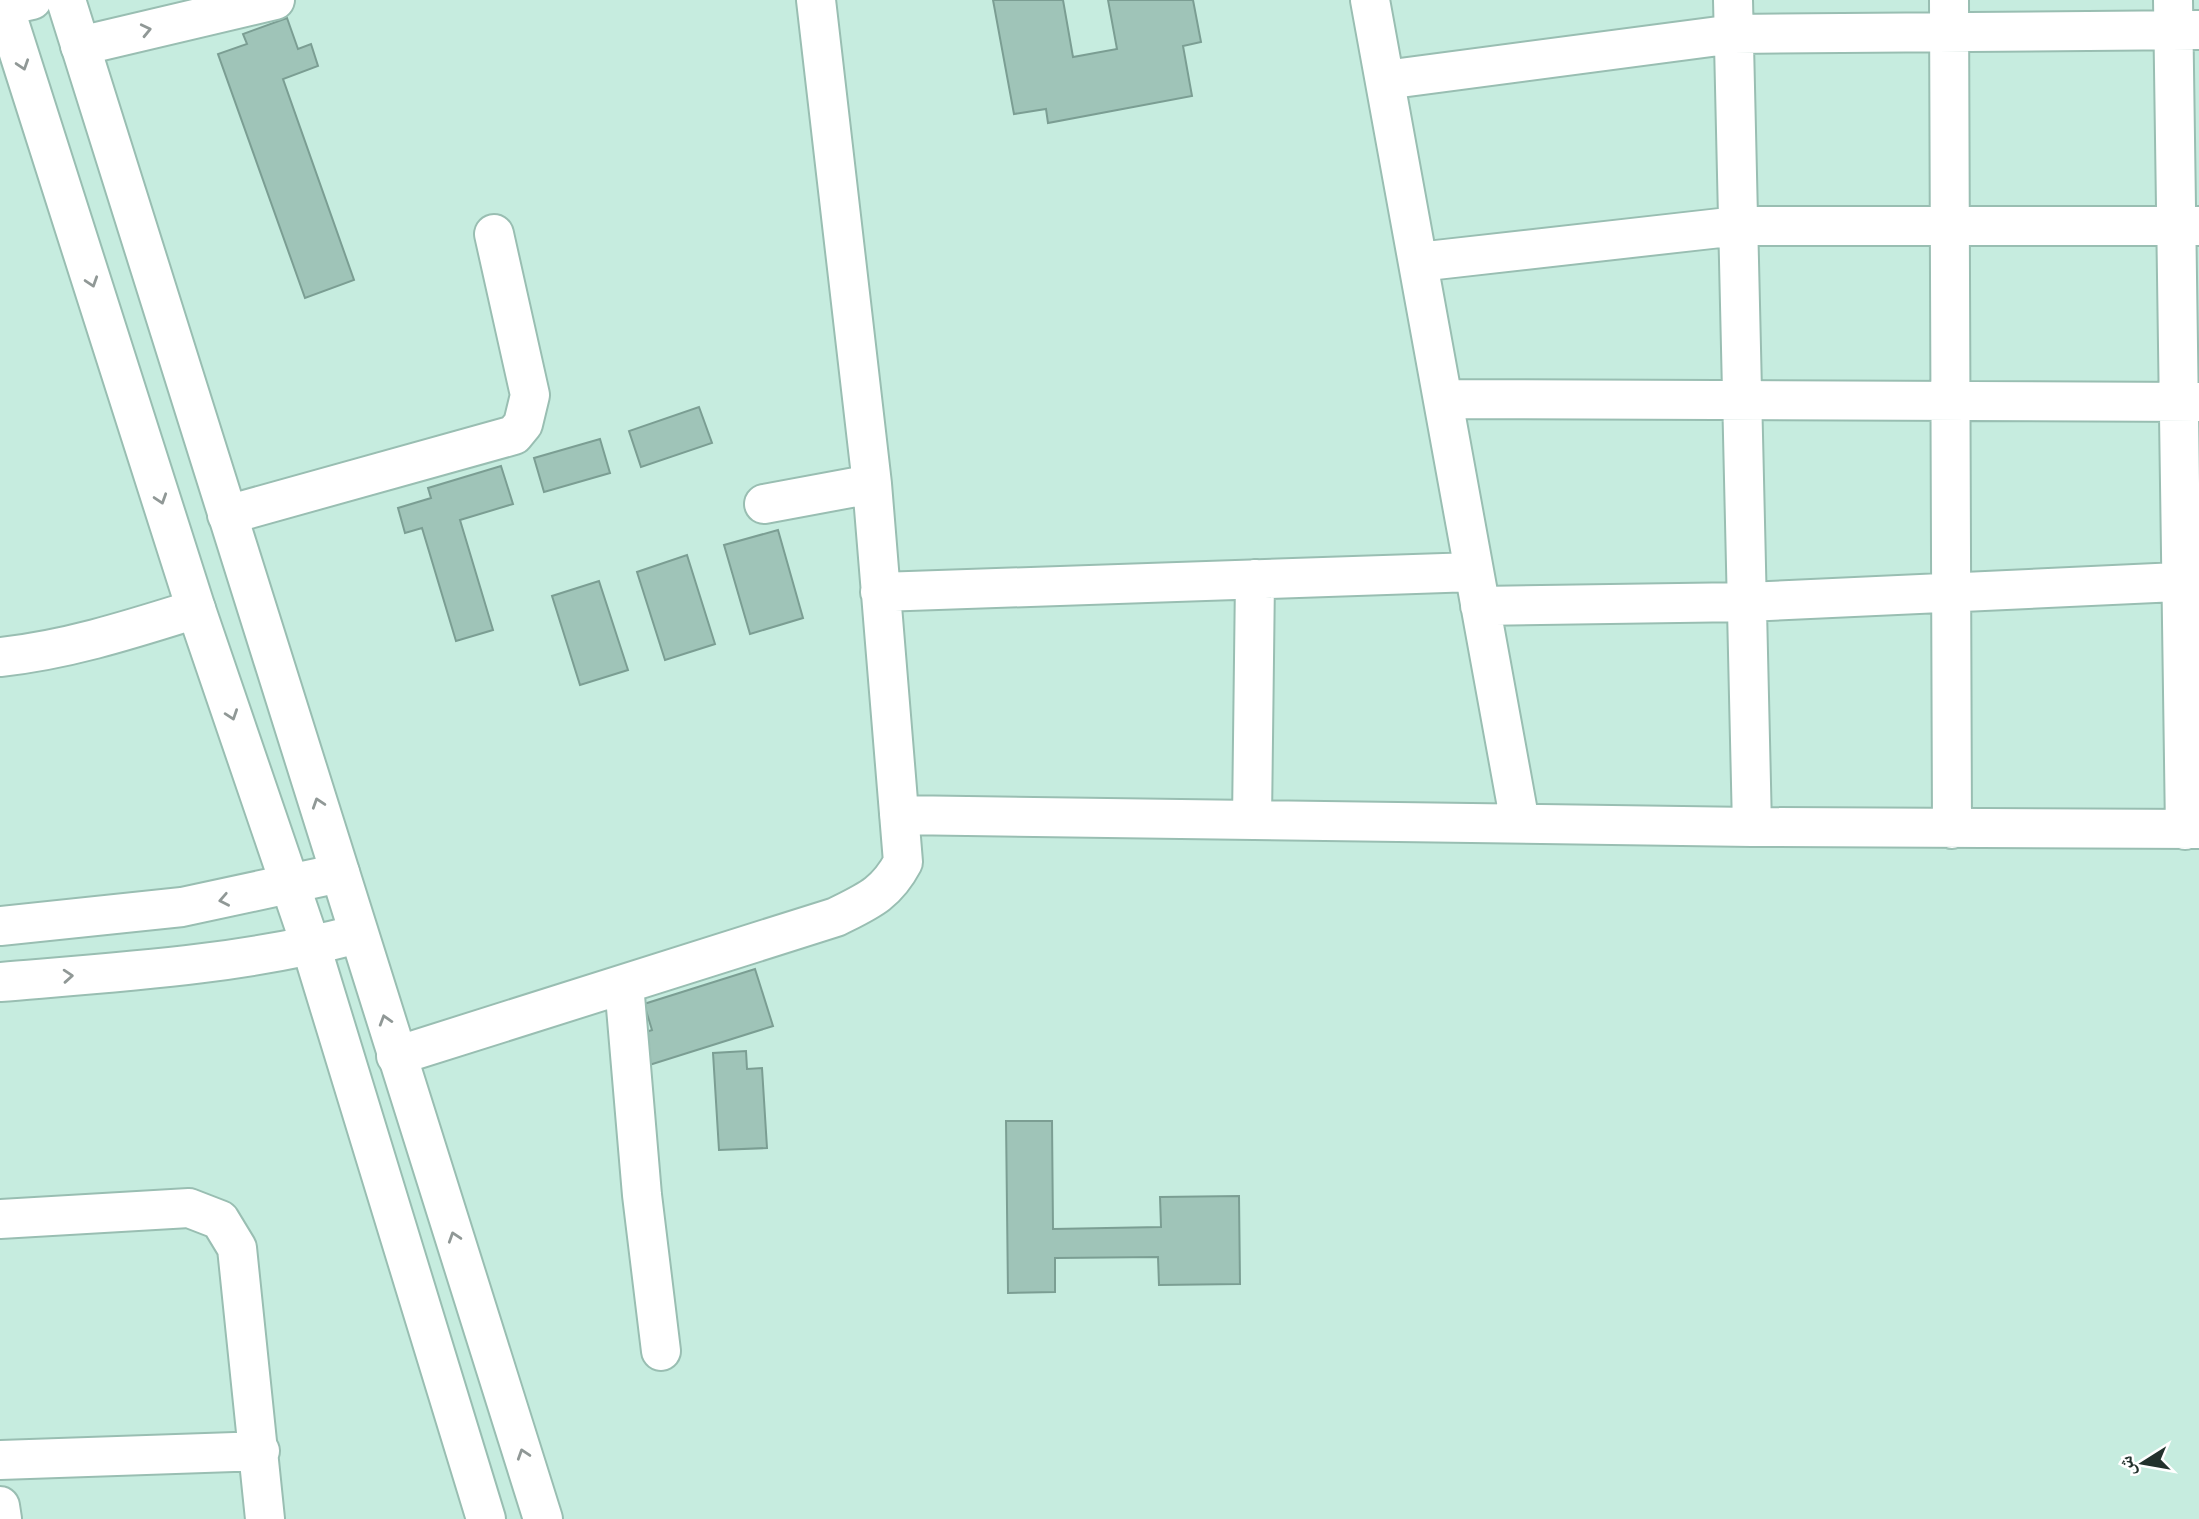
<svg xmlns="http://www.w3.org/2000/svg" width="2199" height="1519" font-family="'Libre Baskerville','Noto Naskh Arabic',serif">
  <rect width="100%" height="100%" fill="#c6ecdf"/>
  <path fill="#9fc4b8" stroke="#7b9e93" stroke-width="2" d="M993 0H1063L1073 57 1117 49 1108 0H1193L1201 42 1183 46 1192 96 1048 123 1046 109 1014 114Z
    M287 18 298 49 311 44 318 66 283 79 354 280 305 298 218 54 247 44 243 34Z
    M699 407 712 443 641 467 629 431Z
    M600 439 610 473 544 492 534 458Z
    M501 466 513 504 460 520 493 630 456 641 422 528 405 533 398 508 431 498 428 488Z
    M778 530 803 618 750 634 724 545Z
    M687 555 715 644 665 660 637 572Z
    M599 581 628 670 580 685 552 596Z
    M755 969 773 1026 643 1067 633 1036 652 1030 644 1004Z
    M746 1051 747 1069 762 1068 767 1148 719 1150 713 1053Z
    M1006 1121H1052L1053 1229 1161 1227 1160 1197 1239 1196 1240 1284 1159 1285 1158 1257 1055 1258V1292L1008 1293Z"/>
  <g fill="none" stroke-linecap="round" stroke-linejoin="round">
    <g stroke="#99beb2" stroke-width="42">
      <path id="minor" d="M1370 0 1520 823
        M1733 0 1752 827
        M1949 0 1952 829
        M2173 0 2185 830
        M5 6 32 0
        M80 46 275 0
        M1385 80 1734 34 2199 30
        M1418 262 1738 226H2199
        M1443 399 2199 402
        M764 504 872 484
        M227 515 514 435 523 424 530 395 494 234
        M880 592 1474 572
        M1480 606 1747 602 2199 581
        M0 657C67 650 132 629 196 609
        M899 815 1752 827 2199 829
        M1252 820 1255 579
        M0 926 182 907 340 873
        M0 982C120 972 241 965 358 934
        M624 984 642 1195 661 1351
        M396 1056 836 917C868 901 886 894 903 862L872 484 816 0
        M0 1219 189 1208 220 1220 237 1248 265 1519
        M0 1460 260 1451
        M0 1506 2 1519"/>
    </g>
    <g stroke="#99beb2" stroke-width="42">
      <path id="major" d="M2 0 196 609 311 946 486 1519
        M66 0 543 1519"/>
    </g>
    <use href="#minor" stroke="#fff" stroke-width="38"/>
    <use href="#major" stroke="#fff" stroke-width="38"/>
  </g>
  <defs><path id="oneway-chevron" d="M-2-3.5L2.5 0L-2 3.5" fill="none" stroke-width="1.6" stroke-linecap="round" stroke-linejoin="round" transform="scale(1.75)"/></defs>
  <g stroke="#909896">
    <use href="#oneway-chevron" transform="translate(146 30) rotate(-13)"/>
    <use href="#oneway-chevron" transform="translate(23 65) rotate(72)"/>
    <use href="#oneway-chevron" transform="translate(92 282) rotate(72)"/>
    <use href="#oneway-chevron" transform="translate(161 499) rotate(72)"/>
    <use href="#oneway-chevron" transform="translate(232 715) rotate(71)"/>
    <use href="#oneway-chevron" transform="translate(318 803) rotate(-108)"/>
    <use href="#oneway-chevron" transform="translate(224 900) rotate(169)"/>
    <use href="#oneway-chevron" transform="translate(68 976) rotate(-4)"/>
    <use href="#oneway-chevron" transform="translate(385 1020) rotate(-107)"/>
    <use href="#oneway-chevron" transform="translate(454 1237) rotate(-108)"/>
    <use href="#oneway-chevron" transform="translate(523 1454) rotate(-108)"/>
  </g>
  <g transform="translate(2143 1463) rotate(259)" stroke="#ffffff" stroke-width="5" paint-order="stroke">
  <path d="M0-5L12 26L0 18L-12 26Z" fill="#22312c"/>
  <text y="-10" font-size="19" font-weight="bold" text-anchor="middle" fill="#22312c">ش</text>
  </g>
</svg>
